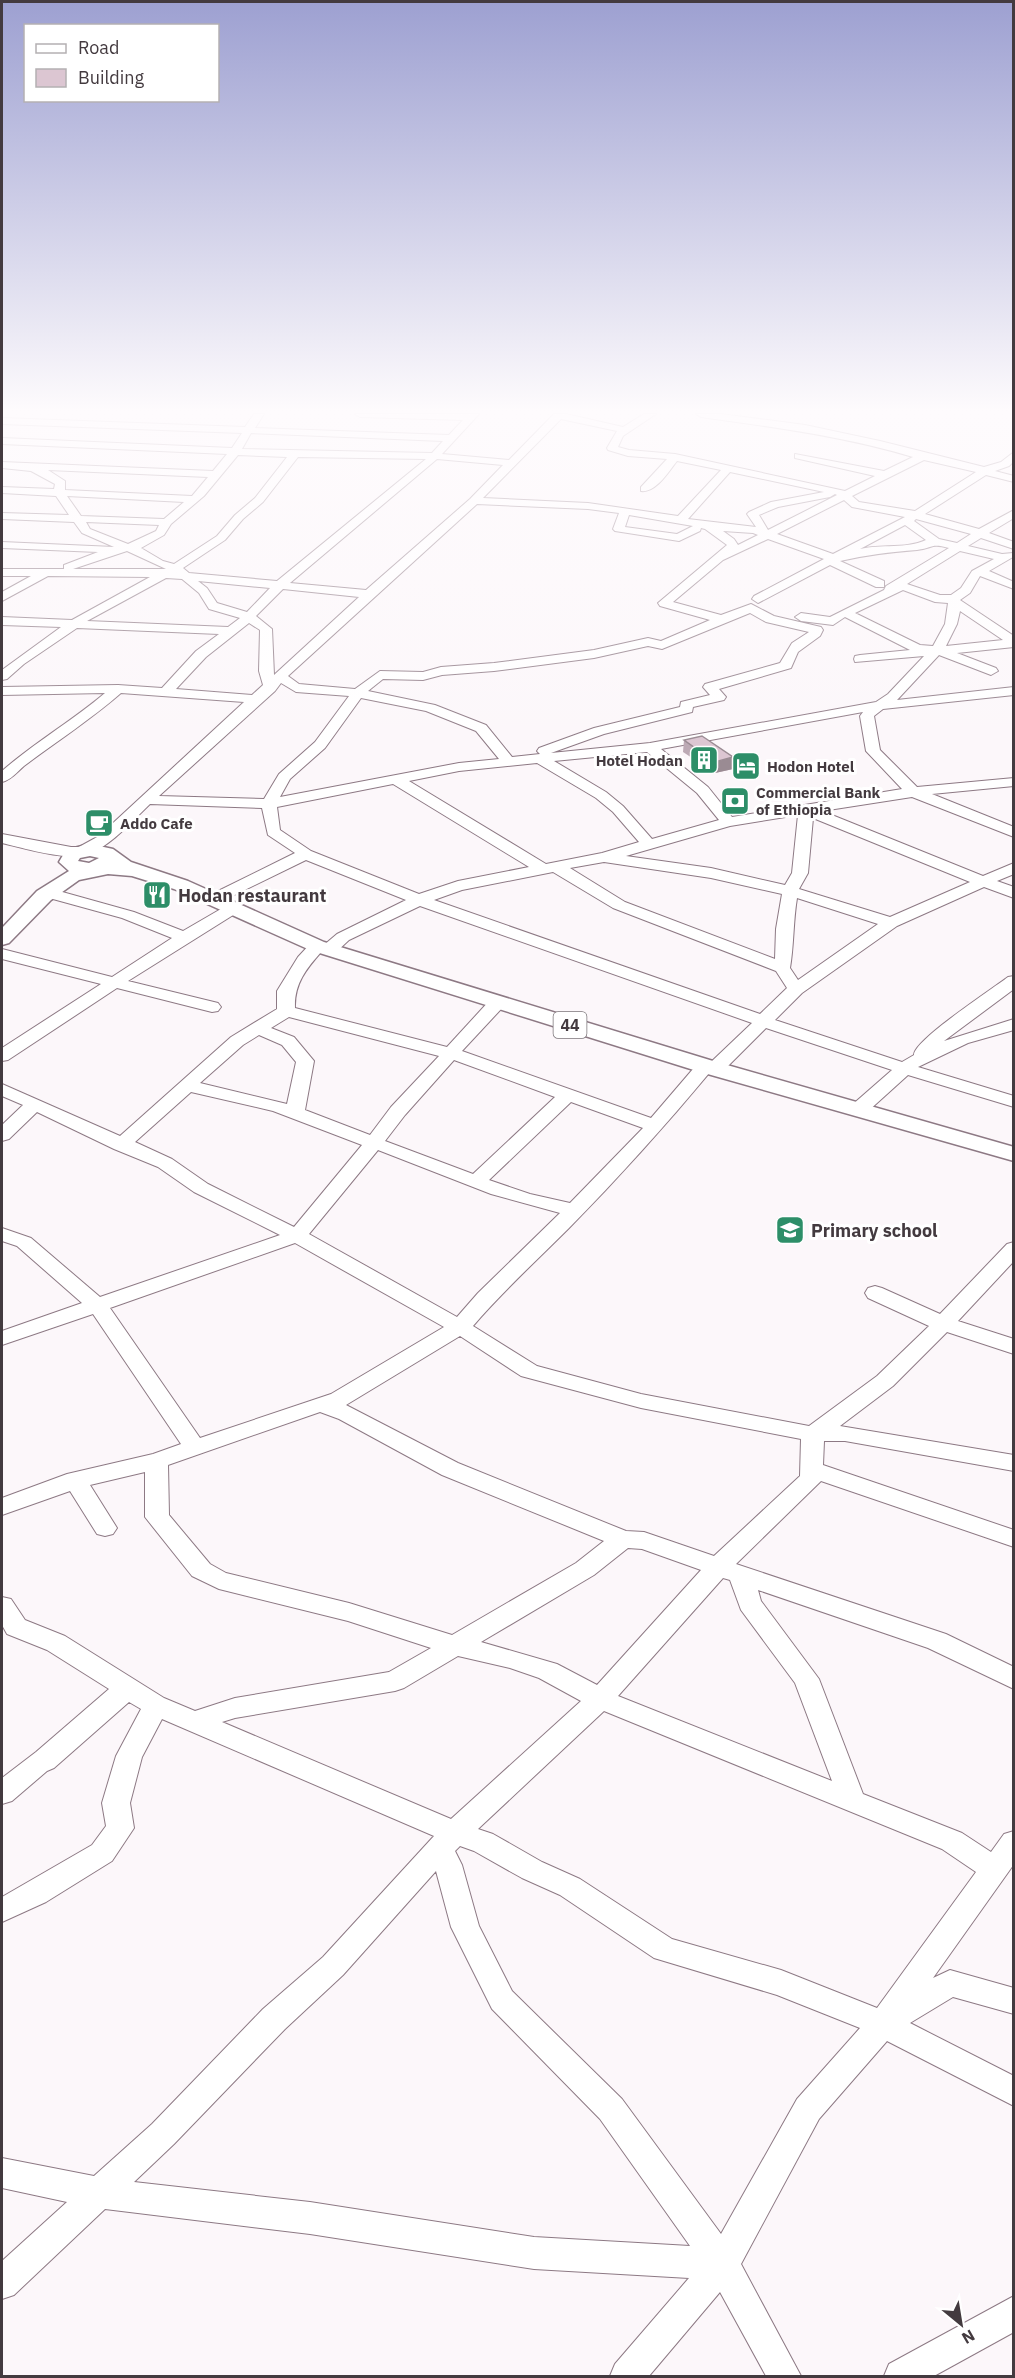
<svg xmlns="http://www.w3.org/2000/svg" width="1015" height="2378" font-family="'IBM Plex Sans',sans-serif">
  <rect width="100%" height="100%" fill="#fcf7fa"/>
  <g fill="none" stroke-linecap="round" stroke-linejoin="round">
    <g stroke="#8d7984" stroke-width="2">
      <path id="minor" d="M254 414H264L255 428 449 435 463 420 360 417 355 414H479L442 454 509 460 554 414H566L623 427 644 414H656L623 436 618 447 629 450 675 454 845 491 875 476 795 458V454L884 471 913 457C843 436 773 427 701 417L696 414H721L805 425 880 441 984 467 1001 462 1014 452V461L1009 466 995 471 1014 476V482L986 475 925 514 979 529 1014 510V518L989 533 1014 542V549L981 538 968 546 1002 554 1013 553V557L989 571 1014 582V589L980 576 970 593 960 600 1014 636V647L957 653 996 668 998 671 991 675 939 655 897 700 1014 687V695L883 709 874 716 880 750 917 787 1014 778V786L932 794 1014 827V837L912 797 822 811 983 876 1014 863V874L997 881 1014 887V898L984 887 897 926 802 993 775 1020 902 1062 914 1055C913 1041 992 989 1008 977L1014 976V989L944 1041 1014 1019V1030L968 1043 918 1067 1014 1096V1107L908 1075 866 1113H852L850 1109 852 1105 892 1070 766 1028 722 1072H710C665 1126 618 1178 569 1228 537 1260 503 1291 473 1326L537 1366 641 1394 809 1426 877 1376 929 1326 868 1298 865 1293 868 1288 875 1286 882 1288 940 1314 1007 1244 1014 1242V1261L958 1321 1014 1339V1354L947 1332 893 1386 840 1426 1014 1455V1471L845 1441H824L823 1465 1014 1530V1547L821 1481 736 1564 946 1634 1014 1667V1689L928 1648 758 1590 761 1601 819 1679 863 1794 962 1833 991 1852 1004 1834 1014 1831V1864L933 1978 950 1970 1014 1988V2014L953 1997 910 2023 1014 2076V2106L887 2041 819 2119 741 2264 801 2376H766L720 2292 649 2376H610L615 2364 689 2278 534 2269 310 2234 105 2209 14 2295 2 2299V2261L67 2202 2 2188V2158L94 2176 152 2124 263 2009 323 1957 434 1836 162 1719 142 1757 130 1803 134 1828 112 1861 46 1902 2 1922V1897L92 1845 106 1826 102 1803 116 1756 141 1709 129 1702 54 1768 47 1771 12 1801 2 1804V1778L36 1752 109 1689 47 1650 7 1634 2 1625V1597L11 1599 25 1620 65 1636 164 1698 195 1711 235 1698 389 1672 431 1648 348 1621 219 1589 192 1576 145 1517V1472L90 1485 117 1528 113 1534 105 1536 97 1534 70 1491 2 1515V1498L67 1474 153 1454 181 1444 93 1314 2 1345V1331L82 1303 17 1246 2 1241V1228L31 1238 100 1297 280 1235 194 1192 158 1167 114 1149 37 1112 9 1139 2 1141V1125L23 1105 2 1096V1084L120 1136 231 1037 277 1009V991L298 957 311 943 317 941 324 945 337 934 406 900 306 860 218 903H206L204 900 206 897 295 853 268 835 262 808 150 804C131 822 113 844 89 854 69 862 23 848 2 843V834L71 847H79L99 836 244 702 121 693C90 720 56 742 24 766 17 772 11 780 2 782V771C34 743 72 721 105 693L2 695V687L118 685 162 688 196 651 219 634 77 628 24 664 7 679 2 680V670L61 627 2 625V617L72 620 150 577 48 576 2 601V592L31 576H2V569H64V565L98 552 2 548V542L114 547 82 533 74 522 2 519V513L69 515 56 496 2 493V487L54 489 55 484 31 471 2 468V462L213 471 227 454 2 444V438L232 448 242 433 2 424V418L245 427ZM561 419 617 431 607 448 608 450 628 456 667 459 641 487V491C656 493 669 471 677 461L721 470 678 516 588 503 483 498ZM251 433 443 441 432 453 242 449ZM238 455 287 457 255 498 235 515 217 536 174 564 163 561 141 548 164 535 171 524 204 496ZM298 457 426 459 277 581 189 573 183 568 225 540 243 519 263 502ZM437 459 503 465 470 499 366 590 290 583ZM924 460 976 472 915 511 859 502 852 496ZM48 470 208 477 192 496 65 490V481ZM730 472 824 492 771 502 749 512 747 514 756 527 688 519ZM835 494 837 495 768 530 759 515 778 507 830 497ZM67 496 184 502 164 519 81 516ZM844 500 852 507 905 517 833 554 777 534ZM477 504 588 509 619 513 613 529 615 531 679 541 700 531 701 528 705 529 727 545 658 603 660 606 710 620 661 641 648 638 594 650 494 663 441 667 423 672 380 671 355 689 299 684 288 676ZM629 515 693 526 677 534 625 527ZM916 519 971 534 957 543 939 539 914 521ZM86 522 159 525 156 531 128 544 90 529ZM905 525 926 540C907 549 881 544 860 549ZM723 531 753 533 758 535 738 545 734 539ZM768 539 824 559 754 596 752 599 758 603 830 565 876 587H884V581L840 561C866 555 890 552 917 550 934 548 930 543 949 548L886 586 884 590 830 617 801 613 795 617 801 621 833 625 845 617 910 650 860 655 855 656 854 659 855 662 924 656 888 694 876 702 650 743 551 753 604 734 692 712 693 707 724 700 726 697 719 689 791 668 798 652 820 636 823 630 821 627 774 616 751 604 721 615 673 602 723 560ZM127 551 166 569H73ZM960 551 994 559 972 571 961 588 951 595H940L907 584ZM166 578 182 579 199 593 209 609 240 618 228 627 87 621ZM198 581 270 588 247 612 217 603 207 588ZM283 589 359 597 274 675 272 629 256 616ZM903 590 935 602 948 603 945 624 933 646 920 645 855 613ZM960 611 1003 640 946 646 957 624ZM750 613 766 622 809 632 792 643 780 663 705 684 703 687 710 695 681 702 680 707 594 728 539 748 537 751 540 754 512 757 486 725 435 705 368 691 383 679 423 680 442 675 494 671 594 658 648 646 662 649ZM249 623 260 630 259 671 263 685 252 695 176 689 206 657ZM281 683 296 692 349 696 315 742 279 774 264 799 159 796 275 691ZM361 698 426 711 476 731 499 759 459 763 280 797 290 779 325 748ZM863 712 860 716 866 751 902 789 732 817 708 787 661 749ZM647 752 697 793 719 820 652 839 623 806 606 792 554 761ZM537 763 596 798 613 812 639 842 602 853 546 864 409 781 459 771ZM393 784 529 867 458 881 419 894 311 851 280 830 277 807ZM798 815 792 873 785 885 711 868 626 856 730 826ZM813 818 970 882 890 917 799 889 808 873ZM604 862 711 878 782 894 776 929 775 959 625 902 570 868ZM553 872 613 908 776 971 787 988 760 1014 434 900 462 890ZM797 898 878 924 798 980 790 968C794 945 793 922 797 898ZM420 906 752 1023 711 1062H699L651 1118 462 1051 503 1007 506 1003 503 999H491L447 1047 295 1008C294 984 306 969 322 951L329 954 335 953 349 940ZM289 1017 439 1056 391 1107 370 1135 305 1110 314 1061 294 1037 271 1028ZM259 1035 282 1045 296 1062 287 1104 200 1083 243 1045ZM454 1060 555 1097 473 1174 385 1141 405 1115ZM191 1092 273 1111 362 1145 294 1227 208 1184 172 1159 135 1142ZM571 1102 643 1128 570 1203 530 1194 489 1180ZM378 1150 491 1194 560 1213 478 1293 457 1317 309 1234ZM295 1243 444 1327 331 1394 200 1438 110 1308ZM460 1336 521 1376 641 1408 801 1439 800 1476 714 1556 644 1532 626 1531 458 1463 346 1405ZM320 1412 339 1419 442 1475 604 1541 576 1563 452 1635 349 1603 226 1573 210 1564 169 1515 168 1465ZM628 1548 642 1549 701 1570 597 1685 557 1664 481 1642 594 1575ZM723 1578 730 1580 741 1610 795 1683 832 1781 618 1696ZM458 1656 510 1668 539 1678 581 1701 451 1819 222 1722 235 1718 395 1691 404 1688ZM604 1711 942 1849 976 1872 877 2008 781 1970 672 1939 580 1879 542 1862 493 1834 478 1829ZM460 1846 474 1851 522 1878 560 1895 654 1958 777 1995 860 2028 797 2099 721 2234 622 2099 512 1991 479 1926 462 1865 455 1851ZM436 1871 451 1927 492 2009 600 2119 690 2246 534 2237 310 2202 134 2182 174 2144 285 2029 343 1975Z
        M48 888 134 912 183 931 226 906H238L240 909 238 912 128 981 218 1003 221 1007 218 1011 212 1012 117 988 8 1060 2 1061V1048L101 984 2 959V949L112 977 172 938 122 918 42 896 40 893 42 890Z
        M1014 2296V2332L934 2376H884L889 2364Z"/>
    </g>
    <g stroke="#8d7984" stroke-width="3">
      <path id="major" d="M90 844 113 849 131 862 188 881 324 942 713 1061 1014 1147V1161L697 1071 310 950 174 889 132 876 108 874 79 880 51 900 9 943 2 945V928L37 891 69 871 59 862 66 850ZM90 856 99 858 89 863 78 861 80 858Z"/>
    </g>
    <use href="#minor" fill="#fff" fill-rule="evenodd"/>
    <use href="#major" fill="#fff" fill-rule="evenodd"/>
  </g>
  <path fill="#bdaab5" d="M684 740 733 769 715 773 683 752Z"/>
  <path fill="#9a8b93" d="M733 757V769L715 773V762Z"/>
  <path fill="#dcc6d2" stroke="#9a8b93" stroke-width="1.5" d="M702 736 733 757 715 762 684 740Z"/>
  <linearGradient id="sky" x2="0" y2="1"><stop stop-color="#9da0d1"/><stop offset="0.55" stop-color="#fefbfd"/><stop offset="1" stop-color="#fefbfd" stop-opacity="0"/></linearGradient>
  <rect width="1015" height="747" fill="url(#sky)"/>
  <defs>
    <g id="building-square" transform="scale(1.5)"><rect x="-9" y="-9" width="18" height="18" rx="4" fill="#2d8e68" stroke="#fff"/><path d="M-4-6H4V6H1V3H-1V6H-4ZM-2.5-4.3h1.7v1.8h-1.7ZM.8-4.3h1.7v1.8H.8ZM-2.5-1h1.7V.8h-1.7ZM.8-1h1.7V.8H.8Z" fill="#fff"/></g>
    <g id="hotel-square" transform="scale(1.5)"><rect x="-9" y="-9" width="18" height="18" rx="4" fill="#2d8e68" stroke="#fff"/><path d="M-6-4.5h1.5V1H6V5H4.5V3h-9V5H-6ZM-4 0a1.8 1.8 0 1 1 3.6 0ZM.5 0V-2.5h3Q6-2.5 6 0Z" fill="#fff"/></g>
    <g id="bank-square" transform="scale(1.5)"><rect x="-9" y="-9" width="18" height="18" rx="4" fill="#2d8e68" stroke="#fff"/><path d="M-6-4H6V4H-6ZM0-2.3a2.3 2.3 0 1 0 0 4.6a2.3 2.3 0 1 0 0-4.6Z" fill="#fff"/></g>
    <g id="cafe-square" transform="scale(1.5)"><rect x="-9" y="-9" width="18" height="18" rx="4" fill="#2d8e68" stroke="#fff"/><path d="M-5.5-4.5H6V0H3Q3 3.5 0 3.5H-2.5Q-5.5 3.5-5.5 0ZM3-3.2v2h1.7v-2ZM-6 4.5H4V6H-6Z" fill="#fff"/></g>
    <g id="restaurant-square" transform="scale(1.5)"><rect x="-9" y="-9" width="18" height="18" rx="4" fill="#2d8e68" stroke="#fff"/><path d="M-5-6h1v4h1v-4h1v4h1v-4h1v5L-1.5 .5V6h-2V.5L-5-1ZM5-6V6H3V1.5H1.5Q1.5-4 5-6Z" fill="#fff"/></g>
    <g id="school-square" transform="scale(1.5)"><rect x="-9" y="-9" width="18" height="18" rx="4" fill="#2d8e68" stroke="#fff"/><path d="M0-5L7-2L0 1L-7-2ZM-4 1L0 2.5L4 1V4Q0 6-4 4Z" fill="#fff"/></g>
  </defs>
  <g fill-rule="evenodd">
    <use href="#building-square" x="704" y="760"/>
    <use href="#hotel-square" x="746" y="766"/>
    <use href="#bank-square" x="735" y="801"/>
    <use href="#cafe-square" x="99" y="823"/>
    <use href="#restaurant-square" x="157" y="895"/>
    <use href="#school-square" x="790" y="1230"/>
  </g>
  <g text-anchor="middle" dominant-baseline="central" stroke-width="6" stroke-linejoin="round" paint-order="stroke">
    <g font-size="15" font-weight="bold" fill="#433a3f" stroke="#fff" text-anchor="start">
      <text x="683" y="760" text-anchor="end">Hotel Hodan</text>
      <text x="767" y="766">Hodon Hotel</text>
      <text x="756" y="792">Commercial Bank<tspan x="756" dy="17">of Ethiopia</tspan></text>
      <text x="120" y="823">Addo Cafe</text>
    </g>
    <rect fill="#fff" stroke="#7b7579" stroke-width="1.5" x="553.5" y="1012" width="33" height="26" rx="4.5"/>
    <g font-size="16" font-weight="bold" fill="#433a3f">
      <text x="570" y="1025">44</text>
    </g>
    <g font-size="18" font-weight="bold" fill="#433a3f" stroke="#fff" text-anchor="start">
      <text x="178" y="895">Hodan restaurant</text>
      <text x="811" y="1230">Primary school</text>
    </g>
  </g>
  <rect width="1015" height="2378" fill="none" stroke="#433a3f" stroke-width="6"/>
  <rect x="24" y="24" width="195" height="78" fill="#ffffff" stroke="#b4b0b2" stroke-width="1.5"/>
  <rect x="36" y="44" width="30" height="9" fill="#ffffff" stroke="#b4b0b2" stroke-width="1.5"/>
  <text x="78" y="54" font-size="18" fill="#433a3f">Road</text>
  <rect x="36" y="69" width="30" height="18" fill="#dcc6d2" stroke="#b4b0b2" stroke-width="1.5"/>
  <text x="78" y="84" font-size="18" fill="#433a3f">Building</text>
  <g transform="translate(961 2324) rotate(150)" stroke="#ffffff" stroke-width="4.5" paint-order="stroke">
  <path d="M0-4.5L10 22L0 15L-10 22Z" fill="#433a3f"/>
  <text y="-9" font-size="16" font-weight="bold" text-anchor="middle" fill="#433a3f">N</text>
  </g>
</svg>
